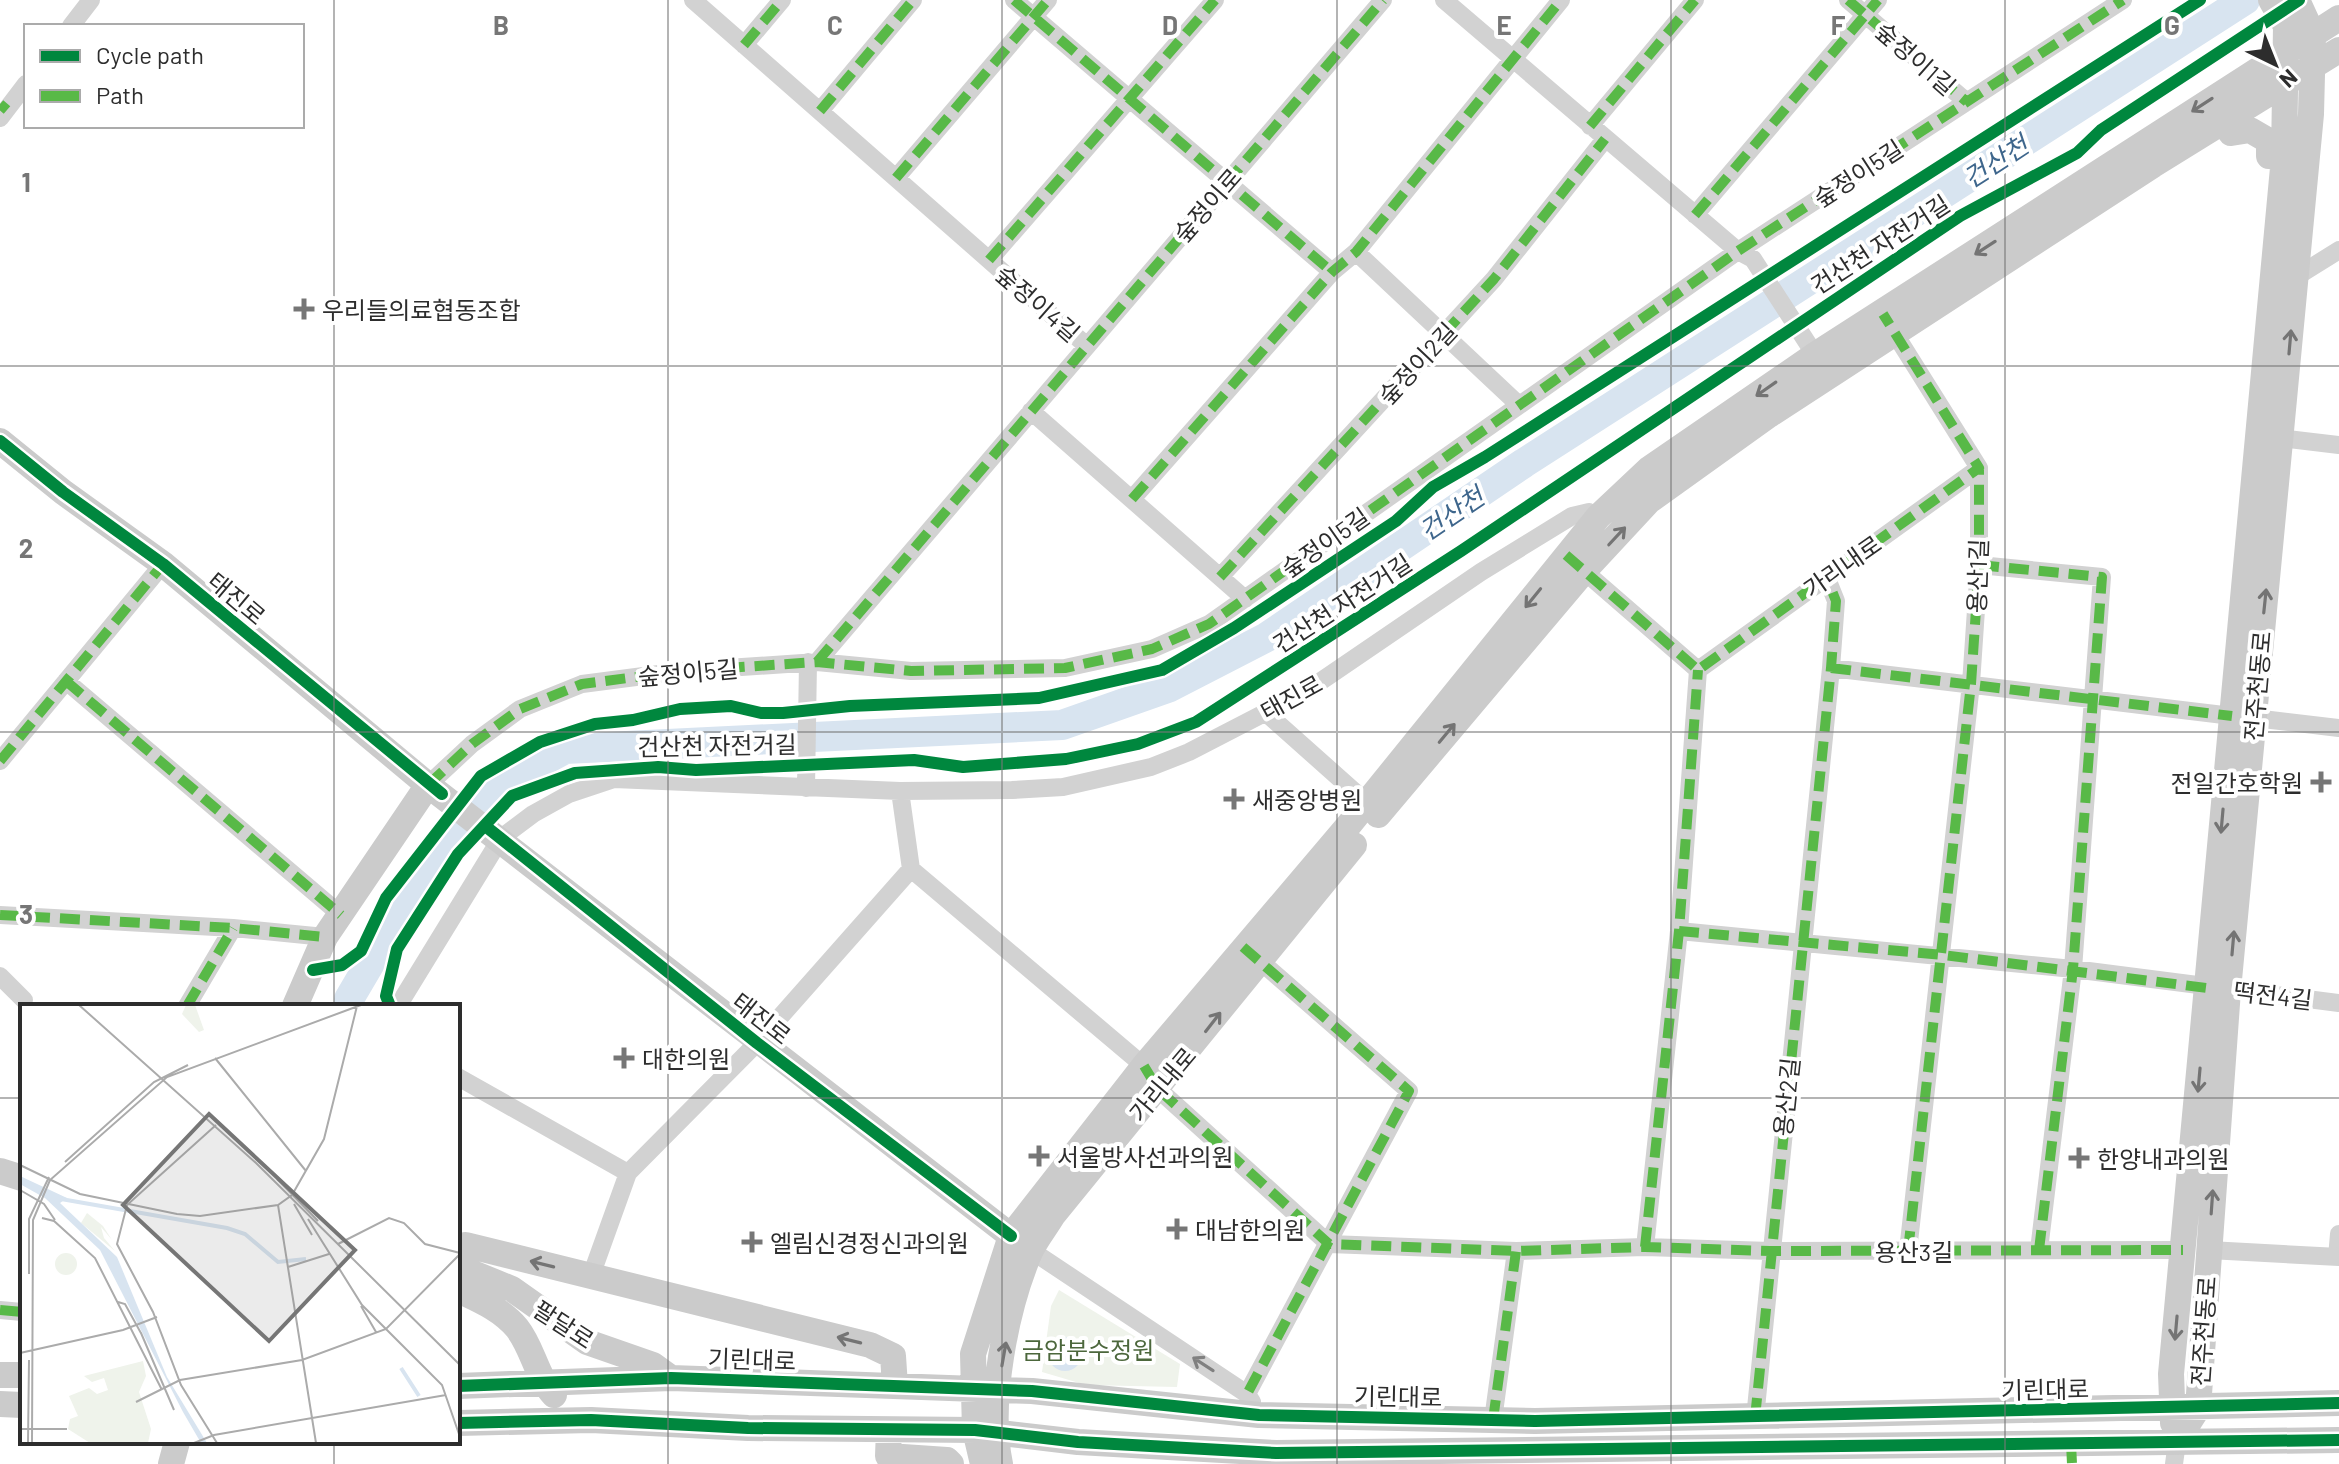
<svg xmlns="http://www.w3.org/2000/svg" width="2339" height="1464" font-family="Barlow,'Noto Sans KR',sans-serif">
  <rect width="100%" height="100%" fill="#fff"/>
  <path fill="#eff3eb" d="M1059 1290 1180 1364 1177 1387 1086 1385 1042 1372 1051 1306Z"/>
  <path fill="#d8e4f0" d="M1048 1354a17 17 0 1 1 34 0a17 17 0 1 1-34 0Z"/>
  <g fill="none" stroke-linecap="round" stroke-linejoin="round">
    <path stroke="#d8e4f0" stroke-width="30" d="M349 999 436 851 497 786 565 749 1062 725 1170 687 1267 637 1524 463 2245 0"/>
    <path stroke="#d2d2d2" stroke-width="18" d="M693 0 1087 346
      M1014 0 1332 272
      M1444 0 1738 251 1753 259 1821 364
      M1848 0 1967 102
      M71 26 91 0
      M744 45 782 0
      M820 111 913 0
      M0 118 26 84
      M1590 126 1695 0
      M896 178 1048 0
      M1695 215 1878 0
      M1356 252 1519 405
      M989 260 1215 0
      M2296 277 2339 250
      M1031 411 1245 599
      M2271 437 2339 445
      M1132 499 1332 272 1356 252 1561 0
      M1577 565 1698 670 1979 468 1890 326
      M1979 565 2102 577 2073 969 2039 1250
      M1220 577 1494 279 1605 139
      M817 662 1383 0
      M1831 668 2232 716
      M66 681 341 915
      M1265 712 1374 809
      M2254 718 2339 728
      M0 761 163 564
      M428 785 472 744 520 709 582 684 682 671 817 662 911 671 1065 668 1152 649 1209 624 1738 251 2123 0
      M806 788 808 662
      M911 869 1144 1066 1158 1089 1329 1244 1516 1251 1645 1247 1770 1251 2183 1250
      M0 915 233 928 325 937
      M1679 931 2073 969 2339 1003
      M0 976 24 1000
      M187 1006 233 928
      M398 1006 501 838 533 814 569 794 614 779 900 791 1012 790 1063 787 1151 767 1189 752 1305 692 1481 572 1572 516 1589 512 1598 517
      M458 1077 628 1173
      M1023 1245 1247 1394 1252 1402
      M1645 1247 1679 931 1698 670
      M2209 1250 2339 1257
      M1908 1251 1971 684 1979 565V468
      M2337 1257 2339 1234
      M591 1276 628 1173 757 1043 911 869 900 791
      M0 1310 22 1312
      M1247 1394 1409 1091 1252 954
      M1755 1418 1831 668 1836 601 1826 576
      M1493 1420 1516 1251
      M2174 1464 2177 1442"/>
    <path stroke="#cbcbcb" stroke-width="26" d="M2223 121 2231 133 2250 130 2269 141V156L2284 157
      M0 441 63 492 163 564 428 785 1011 1236
      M1378 815 1584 571 1649 501 1769 415 2153 165 2339 50
      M295 1006 325 937 428 785
      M0 1171 22 1178
      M458 1255 466 1245 870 1345 893 1356 895 1386
      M458 1267 512 1289 587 1342 653 1365 671 1378
      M458 1290C479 1300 501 1309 517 1328 533 1348 536 1376 554 1395
      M0 1375H22
      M458 1386 671 1378 1032 1391 1259 1415 1535 1421 2339 1403
      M0 1404 22 1405
      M2189 1422 2198 1408 2228 990 2311 114 2313 35 2297 0
      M458 1423 591 1420 748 1428 975 1430 1078 1442 1276 1453 2339 1440
      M2173 1423 2171 1374 2284 157 2286 26 2271 0
      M889 1430 888 1456 947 1460 951 1464
      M171 1464 177 1442
      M983 1464 975 1430 973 1354 1011 1236 1144 1066 1348 826 1598 517 1649 469 1815 355 2339 18
      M1000 1464C987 1403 1006 1308 1030 1252 1036 1239 1046 1227 1053 1215L1354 845"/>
    <path stroke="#58b947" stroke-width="10" stroke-dasharray="20 10" stroke-linecap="butt" d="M1014 0 1332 272
      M1848 0 1967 102
      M744 45 782 0
      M0 104 7 110
      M820 111 913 0
      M1590 126 1695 0
      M896 178 1048 0
      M1695 215 1878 0
      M989 260 1215 0
      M1132 499 1332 272 1356 252 1561 0
      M1566 555 1698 670 1979 468 1883 314
      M1979 565 2102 577 2073 969 2039 1250
      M1220 577 1494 279 1605 139
      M817 662 1383 0
      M1831 668 2232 716
      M66 681 341 915
      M0 761 163 564
      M428 785 472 744 520 709 582 684 682 671 817 662 911 671 1065 668 1152 649 1209 624 1738 251 2123 0
      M0 915 233 928 325 937
      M1679 931 1943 955 2207 988
      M1243 947 1409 1091 1247 1394
      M187 1006 233 928
      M1144 1066 1158 1089 1329 1244 1516 1251 1645 1247 1770 1251 2183 1250
      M1645 1247 1679 931 1698 670
      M1908 1251 1971 684 1979 565V468
      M0 1310 22 1312
      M1755 1418 1831 668 1836 601 1826 576
      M1493 1420 1516 1251
      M2071 1443 2072 1464"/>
    <g stroke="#fff" stroke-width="17">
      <path id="cycleway" d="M0 441 63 492 163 564 442 794
        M489 829 757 1043 1011 1236
        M313 970 342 965 361 951 386 898 481 776 540 742 595 724 633 720 680 709 731 706 761 713H783L850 706 1039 698 1162 670 1234 628 1396 521 1433 487 1485 457 2200 0
        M390 1006 386 996 397 949 458 854 512 796 575 773 658 767 696 770 914 760 963 767 1066 759 1138 744 1196 722 1461 551 1960 216 2077 153 2101 130 2299 0
        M458 1386 671 1378 1032 1391 1259 1415 1535 1421 2339 1403
        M458 1423 591 1420 748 1428 975 1430 1078 1442 1276 1453 2339 1440"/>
    </g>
    <use href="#cycleway" stroke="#00873e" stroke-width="12"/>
  </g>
  <defs><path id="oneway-shaft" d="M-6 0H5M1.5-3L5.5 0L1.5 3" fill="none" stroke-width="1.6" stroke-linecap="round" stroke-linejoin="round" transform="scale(2)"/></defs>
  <g stroke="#747474">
    <use href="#oneway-shaft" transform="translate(2202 105) rotate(147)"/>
    <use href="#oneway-shaft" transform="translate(1985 248) rotate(147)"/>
    <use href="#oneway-shaft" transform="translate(2290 342) rotate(-85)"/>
    <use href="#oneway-shaft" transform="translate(1766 389) rotate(145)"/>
    <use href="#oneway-shaft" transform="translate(1617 536) rotate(-47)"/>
    <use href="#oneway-shaft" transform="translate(1533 598) rotate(129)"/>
    <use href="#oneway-shaft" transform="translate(2265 601) rotate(-84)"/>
    <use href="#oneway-shaft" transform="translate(1447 733) rotate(-50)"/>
    <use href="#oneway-shaft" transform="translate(2222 821) rotate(95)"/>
    <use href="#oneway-shaft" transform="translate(2233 943) rotate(-85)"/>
    <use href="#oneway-shaft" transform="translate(1213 1022) rotate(-52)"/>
    <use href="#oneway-shaft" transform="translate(2199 1080) rotate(95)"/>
    <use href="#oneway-shaft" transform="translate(2212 1202) rotate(-86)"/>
    <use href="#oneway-shaft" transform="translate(542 1264) rotate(-166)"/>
    <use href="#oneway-shaft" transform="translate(2176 1328) rotate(95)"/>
    <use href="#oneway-shaft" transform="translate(849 1340) rotate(-166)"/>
    <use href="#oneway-shaft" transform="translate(1004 1354) rotate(-80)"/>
  </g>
  <use stroke="#808080" href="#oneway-shaft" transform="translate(1203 1364) rotate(-147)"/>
  <path fill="none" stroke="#767676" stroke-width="2" stroke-opacity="0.55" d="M334 0V1006M668 0V1464M1002 0V1464M1337 0V1464M1671 0V1464M2005 0V1464M0 366H2339M0 732H2339M0 1098H22M458 1098H2339M334 1442V1464"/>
  <g fill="#767676" stroke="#fff" stroke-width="3">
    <path d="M300 297h8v8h8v8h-8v8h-8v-8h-8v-8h8z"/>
    <path d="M2317 770h8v8h8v8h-8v8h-8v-8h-8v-8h8z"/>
    <path d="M1230 787h8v8h8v8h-8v8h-8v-8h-8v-8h8z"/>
    <path d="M620 1046h8v8h8v8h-8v8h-8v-8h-8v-8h8z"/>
    <path d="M1035 1144h8v8h8v8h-8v8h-8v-8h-8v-8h8z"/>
    <path d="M2075 1146h8v8h8v8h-8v8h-8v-8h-8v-8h8z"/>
    <path d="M1173 1217h8v8h8v8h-8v8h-8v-8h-8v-8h8z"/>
    <path d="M748 1230h8v8h8v8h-8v8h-8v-8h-8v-8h8z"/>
  </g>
  <g text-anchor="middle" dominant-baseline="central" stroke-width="8" stroke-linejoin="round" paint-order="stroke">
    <g font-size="24" fill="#2d2d2d" stroke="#fff">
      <text transform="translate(1916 58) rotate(41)">숲정이1길</text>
      <text transform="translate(1858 173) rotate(-33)">숲정이5길</text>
      <text transform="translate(1207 205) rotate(-49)">숲정이로</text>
      <text transform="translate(1880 244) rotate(-33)">건산천 자전거길</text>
      <text transform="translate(1038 303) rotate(41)">숲정이4길</text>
      <text transform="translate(1417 363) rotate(-47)">숲정이2길</text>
      <text transform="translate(1325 542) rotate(-35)">숲정이5길</text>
      <text transform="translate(1842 566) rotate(-35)">가리내로</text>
      <text transform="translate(1977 576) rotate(-88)">용산1길</text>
      <text transform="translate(237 598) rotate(40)">태진로</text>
      <text transform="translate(1342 603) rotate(-33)">건산천 자전거길</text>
      <text transform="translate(688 672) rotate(-5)">숲정이5길</text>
      <text transform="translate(2257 686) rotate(-85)">전주천동로</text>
      <text transform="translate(1291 697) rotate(-29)">태진로</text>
      <text transform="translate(717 745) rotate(-1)">건산천 자전거길</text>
      <text transform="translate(2273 995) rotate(7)">떡전4길</text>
      <text transform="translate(762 1018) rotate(38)">태진로</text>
      <text transform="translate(1162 1084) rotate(-50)">가리내로</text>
      <text transform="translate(1786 1097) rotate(-84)">용산2길</text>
      <text x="1914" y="1251">용산3길</text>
      <text transform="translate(564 1324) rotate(33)">팔달로</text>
      <text transform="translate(2203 1331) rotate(-86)">전주천동로</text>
      <text transform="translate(752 1359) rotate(2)">기린대로</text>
      <text transform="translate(2045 1389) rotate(-1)">기린대로</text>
      <text transform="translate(1398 1396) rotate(1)">기린대로</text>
    </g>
    <g font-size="24" fill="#2d2d2d" stroke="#fff" text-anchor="start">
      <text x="322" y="309">우리들의료협동조합</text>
      <text x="2303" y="782" text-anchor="end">전일간호학원</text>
      <text x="1252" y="799">새중앙병원</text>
      <text x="642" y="1058">대한의원</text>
      <text x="1057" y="1156">서울방사선과의원</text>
      <text x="2097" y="1158">한양내과의원</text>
      <text x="1195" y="1229">대남한의원</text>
      <text x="770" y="1242">엘림신경정신과의원</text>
    </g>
    <g font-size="24" fill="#4c673c" stroke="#fff">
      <text x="1088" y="1349">금암분수정원</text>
    </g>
    <g font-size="26" font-style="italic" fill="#3e668c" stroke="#fff">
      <text transform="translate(1995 161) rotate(-33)">건산천</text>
      <text transform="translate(1451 513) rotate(-34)">건산천</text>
    </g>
  </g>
  <g transform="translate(20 1004)">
    <rect width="440" height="440" fill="#fff"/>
    <path d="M166 1H175L184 26 179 28 162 10ZM67 209 83 222 92 236 81 223 84 234 95 247 61 219ZM35 260a11 11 0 1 1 22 0a11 11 0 1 1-22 0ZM123 357 126 372 119 388 131 425 128 439H70L48 425 50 415 58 412 49 392 69 384 77 390 88 386 84 374 72 378 64 372Z" fill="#eff3eb"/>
    <path d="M0 172 47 194 40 199 97 253 147 373 187 439H181L163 408 80 246 25 194 0 180Z" fill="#d8e4f0"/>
    <path fill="none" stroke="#d8e4f0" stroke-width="4" d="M41 195 207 224 225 230 258 258 286 255M381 364 399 392"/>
    <path fill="none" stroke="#ababab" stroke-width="2" d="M59 1 236 159 440 361M195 54 286 167M196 121 107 201 97 240 133 308 161 381 197 439M45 158 134 78 168 61M0 161 60 190 157 210 180 212 258 201 272 191 304 135 337 2M257 175 298 217M0 186 24 200 35 216M274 200 292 231M258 201 296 439M22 214 34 217 75 254 142 386M288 215 342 301 422 381 440 433M318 240 369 214 384 219 405 240 440 249M268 263 309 250M9 270V215L29 173M98 298 105 300 122 331M341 302 356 328M121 329 154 406M0 349 103 326 137 313M116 398 160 376 282 356 366 325 440 250M0 425H47M8 439 9 356M12 439 13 216 30 176 147 73 341 1M174 439 194 431 426 391"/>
    <path fill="#767676" fill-opacity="0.15" stroke="#767676" stroke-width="4" d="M189 110 335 246 249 337 103 201Z"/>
    <rect width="440" height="440" fill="none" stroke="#2d2d2d" stroke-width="4"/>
  </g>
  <g font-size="26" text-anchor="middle" font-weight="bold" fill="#767676" stroke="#fff" stroke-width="8" stroke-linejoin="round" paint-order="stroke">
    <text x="501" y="35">B</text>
    <text x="835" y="35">C</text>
    <text x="1170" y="35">D</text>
    <text x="1504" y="35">E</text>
    <text x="1838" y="35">F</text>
    <text x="2172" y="35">G</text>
    <text x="26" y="192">1</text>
    <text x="26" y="558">2</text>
    <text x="26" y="924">3</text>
  </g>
  <rect x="24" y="24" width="280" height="104" fill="#ffffff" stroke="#ababab" stroke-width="2"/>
  <rect x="40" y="50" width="40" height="12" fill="#00873e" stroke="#ababab" stroke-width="2"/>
  <text x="96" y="64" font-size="24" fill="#2d2d2d">Cycle path</text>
  <rect x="40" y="90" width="40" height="12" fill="#58b947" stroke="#ababab" stroke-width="2"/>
  <text x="96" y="104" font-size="24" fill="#2d2d2d">Path</text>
  <g transform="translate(2275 64) rotate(137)" stroke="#ffffff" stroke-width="6" paint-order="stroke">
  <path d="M0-6L14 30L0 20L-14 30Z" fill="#2d2d2d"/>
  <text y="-12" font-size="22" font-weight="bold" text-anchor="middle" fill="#2d2d2d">N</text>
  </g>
</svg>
